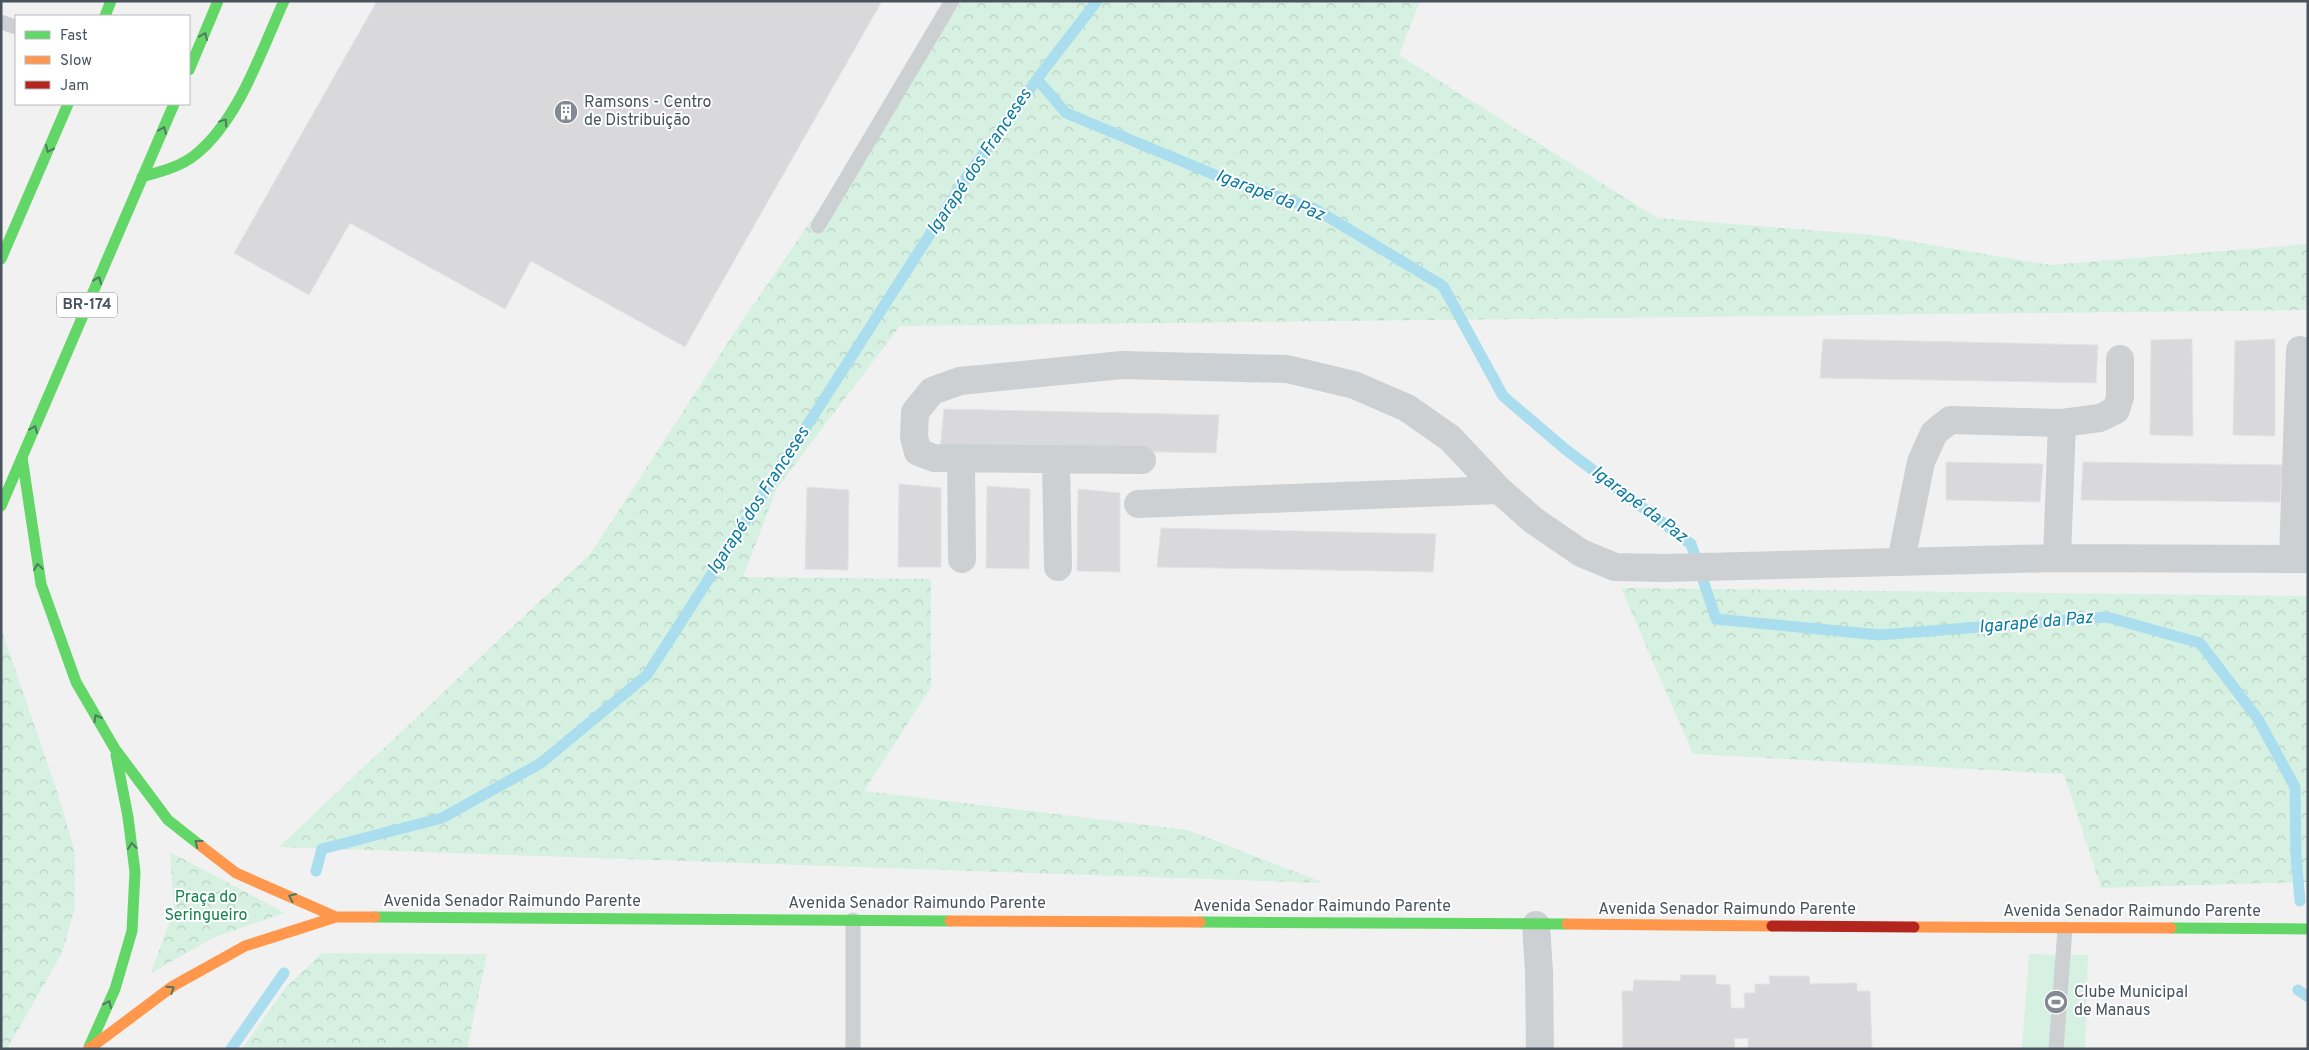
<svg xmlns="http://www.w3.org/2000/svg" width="2309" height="1050" font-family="Overpass,sans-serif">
  <defs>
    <pattern id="forest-crowns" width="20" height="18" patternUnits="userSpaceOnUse" patternTransform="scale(1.25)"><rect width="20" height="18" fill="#d6f1e1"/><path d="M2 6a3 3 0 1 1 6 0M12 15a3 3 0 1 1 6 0" fill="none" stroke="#b9d1c3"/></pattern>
  </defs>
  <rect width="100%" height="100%" fill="#f2f1f1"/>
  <path fill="#d6f1e1" d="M2029 954 2088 955 2085 1049H2022Z"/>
  <path fill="url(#forest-crowns)" d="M962 1H1420L1399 55 1657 218 1874 235 2050 265 2308 244V310L900 326 777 488 743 577 931 579V687L864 791 1188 830 1324 883 279 847 591 553 736 330Z
    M1621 588 2308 596V882L2101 888 2064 774 1693 754Z
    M1 628 58 794 75 852V908L62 953 7 1049H1Z
    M170 852 285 913 215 937 151 973 174 909Z
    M322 953 487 954 467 1049H242L287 986Z"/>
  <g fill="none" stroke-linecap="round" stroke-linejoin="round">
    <path stroke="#aadeef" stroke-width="11" d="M1043 71 1037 79 1066 113 1220 177 1315 209 1443 286 1503 396 1565 449 1691 544 1716 619 1879 635 2107 617 2200 643 2258 719 2295 787 2296 855 2300 901
      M316 871 322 849 442 818 541 763 647 675 968 175 1043 71 1097 1
      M2298 990 2308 997
      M231 1049 284 973"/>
  </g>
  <path fill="#d9d9db" stroke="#e3e3e4" d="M377 1H882L685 347 531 261 505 309 350 223 309 295 234 253Z
    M1823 339 2098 345 2096 383 1820 378Z
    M2192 339 2193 436 2150 435 2151 340Z
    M2275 339V436L2233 435 2235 341Z
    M944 409 1219 415 1216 453 940 448Z
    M1946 462 2043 464 2040 502 1946 500Z
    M2083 462 2282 465 2280 502 2081 500Z
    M899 484 941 488V567H898Z
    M987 486 1030 489 1029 569 986 568Z
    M807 487 849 490 848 570 805 569Z
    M1078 489 1120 493V572L1077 571Z
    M1161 528 1436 534 1433 572 1157 567Z
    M1681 975H1716V984L1730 985 1731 1008H1745L1744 993H1755V984H1770L1769 976H1809L1810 984 1857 983V991H1870L1872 1049H1748V1038L1734 1039 1735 1049H1623L1622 991H1633L1634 980 1680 981Z"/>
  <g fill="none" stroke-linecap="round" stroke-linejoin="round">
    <path stroke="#cdd0d2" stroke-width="15" d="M1 22 16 27
      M818 226 952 1
      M853 1049V920
      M2056 1049 2065 929"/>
    <path stroke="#cdd0d2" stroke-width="28" d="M961 458 962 559
      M1056 459 1058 567
      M1142 460 934 458 918 452 914 437 915 412 932 391 960 381 1122 365 1287 369 1354 385 1407 408 1450 438 1499 490 1533 520 1581 553 1615 567 1664 568 2057 558 2308 559
      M1138 504 1499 490
      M2057 558 2062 423 2100 418 2116 410 2120 397V359
      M2293 558 2300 350
      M1901 561 1921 462 1934 433 1950 420 2062 423
      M1536 925 1539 971 1540 1049"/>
    <path stroke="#63d668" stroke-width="11" d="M105 16 111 1
      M189 70 218 1
      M142 177C160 172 180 167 195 155 239 120 261 51 284 1
      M1 259 68 104
      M22 457 41 584 76 682 115 749 168 820 201 846
      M1 506 174 104
      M375 917 950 921
      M1200 922 1567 924
      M2171 928 2308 929
      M89 1047 115 989 132 931 135 872 128 817 116 755"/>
    <path stroke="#ff974d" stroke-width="11" d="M201 846 236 873 336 917
      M950 921 1200 922
      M1567 924 1772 926
      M1914 927 2171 928
      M89 1049 173 986 245 946 336 917H375"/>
    <path stroke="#b3261e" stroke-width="11" d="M1772 926 1914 927"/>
  </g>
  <defs><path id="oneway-chevron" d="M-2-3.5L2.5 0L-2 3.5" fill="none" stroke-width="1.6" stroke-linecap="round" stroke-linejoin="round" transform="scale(1.25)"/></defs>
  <g stroke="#507a61">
    <use href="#oneway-chevron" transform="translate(204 36) rotate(-67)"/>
    <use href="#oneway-chevron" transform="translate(224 122) rotate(-56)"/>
    <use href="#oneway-chevron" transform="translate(163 130) rotate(-67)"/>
    <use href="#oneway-chevron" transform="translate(49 149) rotate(114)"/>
    <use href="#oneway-chevron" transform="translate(98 280) rotate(-67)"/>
    <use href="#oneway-chevron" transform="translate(34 429) rotate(-67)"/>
    <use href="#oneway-chevron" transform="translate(38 567) rotate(-98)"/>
    <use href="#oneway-chevron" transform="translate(97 718) rotate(-120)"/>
    <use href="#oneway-chevron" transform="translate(198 843) rotate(-142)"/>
    <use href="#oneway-chevron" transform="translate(132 846) rotate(-97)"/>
    <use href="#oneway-chevron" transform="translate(292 897) rotate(-156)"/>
    <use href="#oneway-chevron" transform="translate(171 989) rotate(-34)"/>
    <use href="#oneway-chevron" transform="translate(108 1004) rotate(-66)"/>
  </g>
  <defs>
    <g id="building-disc" transform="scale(1.25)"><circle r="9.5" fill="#848a91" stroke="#fff"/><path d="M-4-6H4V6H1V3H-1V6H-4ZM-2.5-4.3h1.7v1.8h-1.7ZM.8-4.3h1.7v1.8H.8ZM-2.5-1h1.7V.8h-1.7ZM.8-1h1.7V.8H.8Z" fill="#fff"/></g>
    <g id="stadium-disc" transform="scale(1.25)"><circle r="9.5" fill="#848a91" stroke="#fff"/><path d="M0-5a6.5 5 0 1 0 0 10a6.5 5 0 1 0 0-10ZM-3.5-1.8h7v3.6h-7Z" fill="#fff"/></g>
  </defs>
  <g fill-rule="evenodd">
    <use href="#building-disc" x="566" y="112"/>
    <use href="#stadium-disc" x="2056" y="1002"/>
  </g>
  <g text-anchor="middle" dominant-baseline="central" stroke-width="4" stroke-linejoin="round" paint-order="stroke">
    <rect fill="#fff" stroke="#7f878e" stroke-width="1" x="57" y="292.5" width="60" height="25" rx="4"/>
    <g font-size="15" font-weight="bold" fill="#48535e">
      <text x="87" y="305">BR-174</text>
    </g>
    <g font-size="16" fill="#48535e" stroke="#fff" text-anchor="start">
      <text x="584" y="103">Ramsons - Centro<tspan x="584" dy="18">de Distribuição</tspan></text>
      <text x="2074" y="993">Clube Municipal<tspan x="2074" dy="18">de Manaus</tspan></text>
    </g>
    <g font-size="16" fill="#158350" stroke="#fff">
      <text x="206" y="898">Praça do<tspan x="206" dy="18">Seringueiro</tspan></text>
    </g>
    <g font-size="16" fill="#48535e" stroke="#fff">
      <text x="512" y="902">Avenida Senador Raimundo Parente</text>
      <text x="917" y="904">Avenida Senador Raimundo Parente</text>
      <text x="1322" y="907">Avenida Senador Raimundo Parente</text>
      <text x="1727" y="910">Avenida Senador Raimundo Parente</text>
      <text x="2132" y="912">Avenida Senador Raimundo Parente</text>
    </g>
    <g font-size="18" font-style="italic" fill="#0a7ba0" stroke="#fff">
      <text transform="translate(980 162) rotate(-56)">Igarapé dos Franceses</text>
      <text transform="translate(1270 196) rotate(21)">Igarapé da Paz</text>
      <text transform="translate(759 501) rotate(-57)">Igarapé dos Franceses</text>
      <text transform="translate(1639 505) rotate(37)">Igarapé da Paz</text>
      <text transform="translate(2036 623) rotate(-5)">Igarapé da Paz</text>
    </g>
  </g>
  <rect width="2309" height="1050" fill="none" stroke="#48535e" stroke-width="5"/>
  <rect x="15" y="15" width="175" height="90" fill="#ffffff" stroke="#b6babf"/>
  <rect x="25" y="31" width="25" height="8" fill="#63d668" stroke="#b6babf"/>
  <text x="60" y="40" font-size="15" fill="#48535e">Fast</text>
  <rect x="25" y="56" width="25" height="8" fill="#ff974d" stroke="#b6babf"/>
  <text x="60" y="65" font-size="15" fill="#48535e">Slow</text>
  <rect x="25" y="81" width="25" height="8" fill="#b3261e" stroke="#b6babf"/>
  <text x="60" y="90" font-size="15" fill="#48535e">Jam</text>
</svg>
